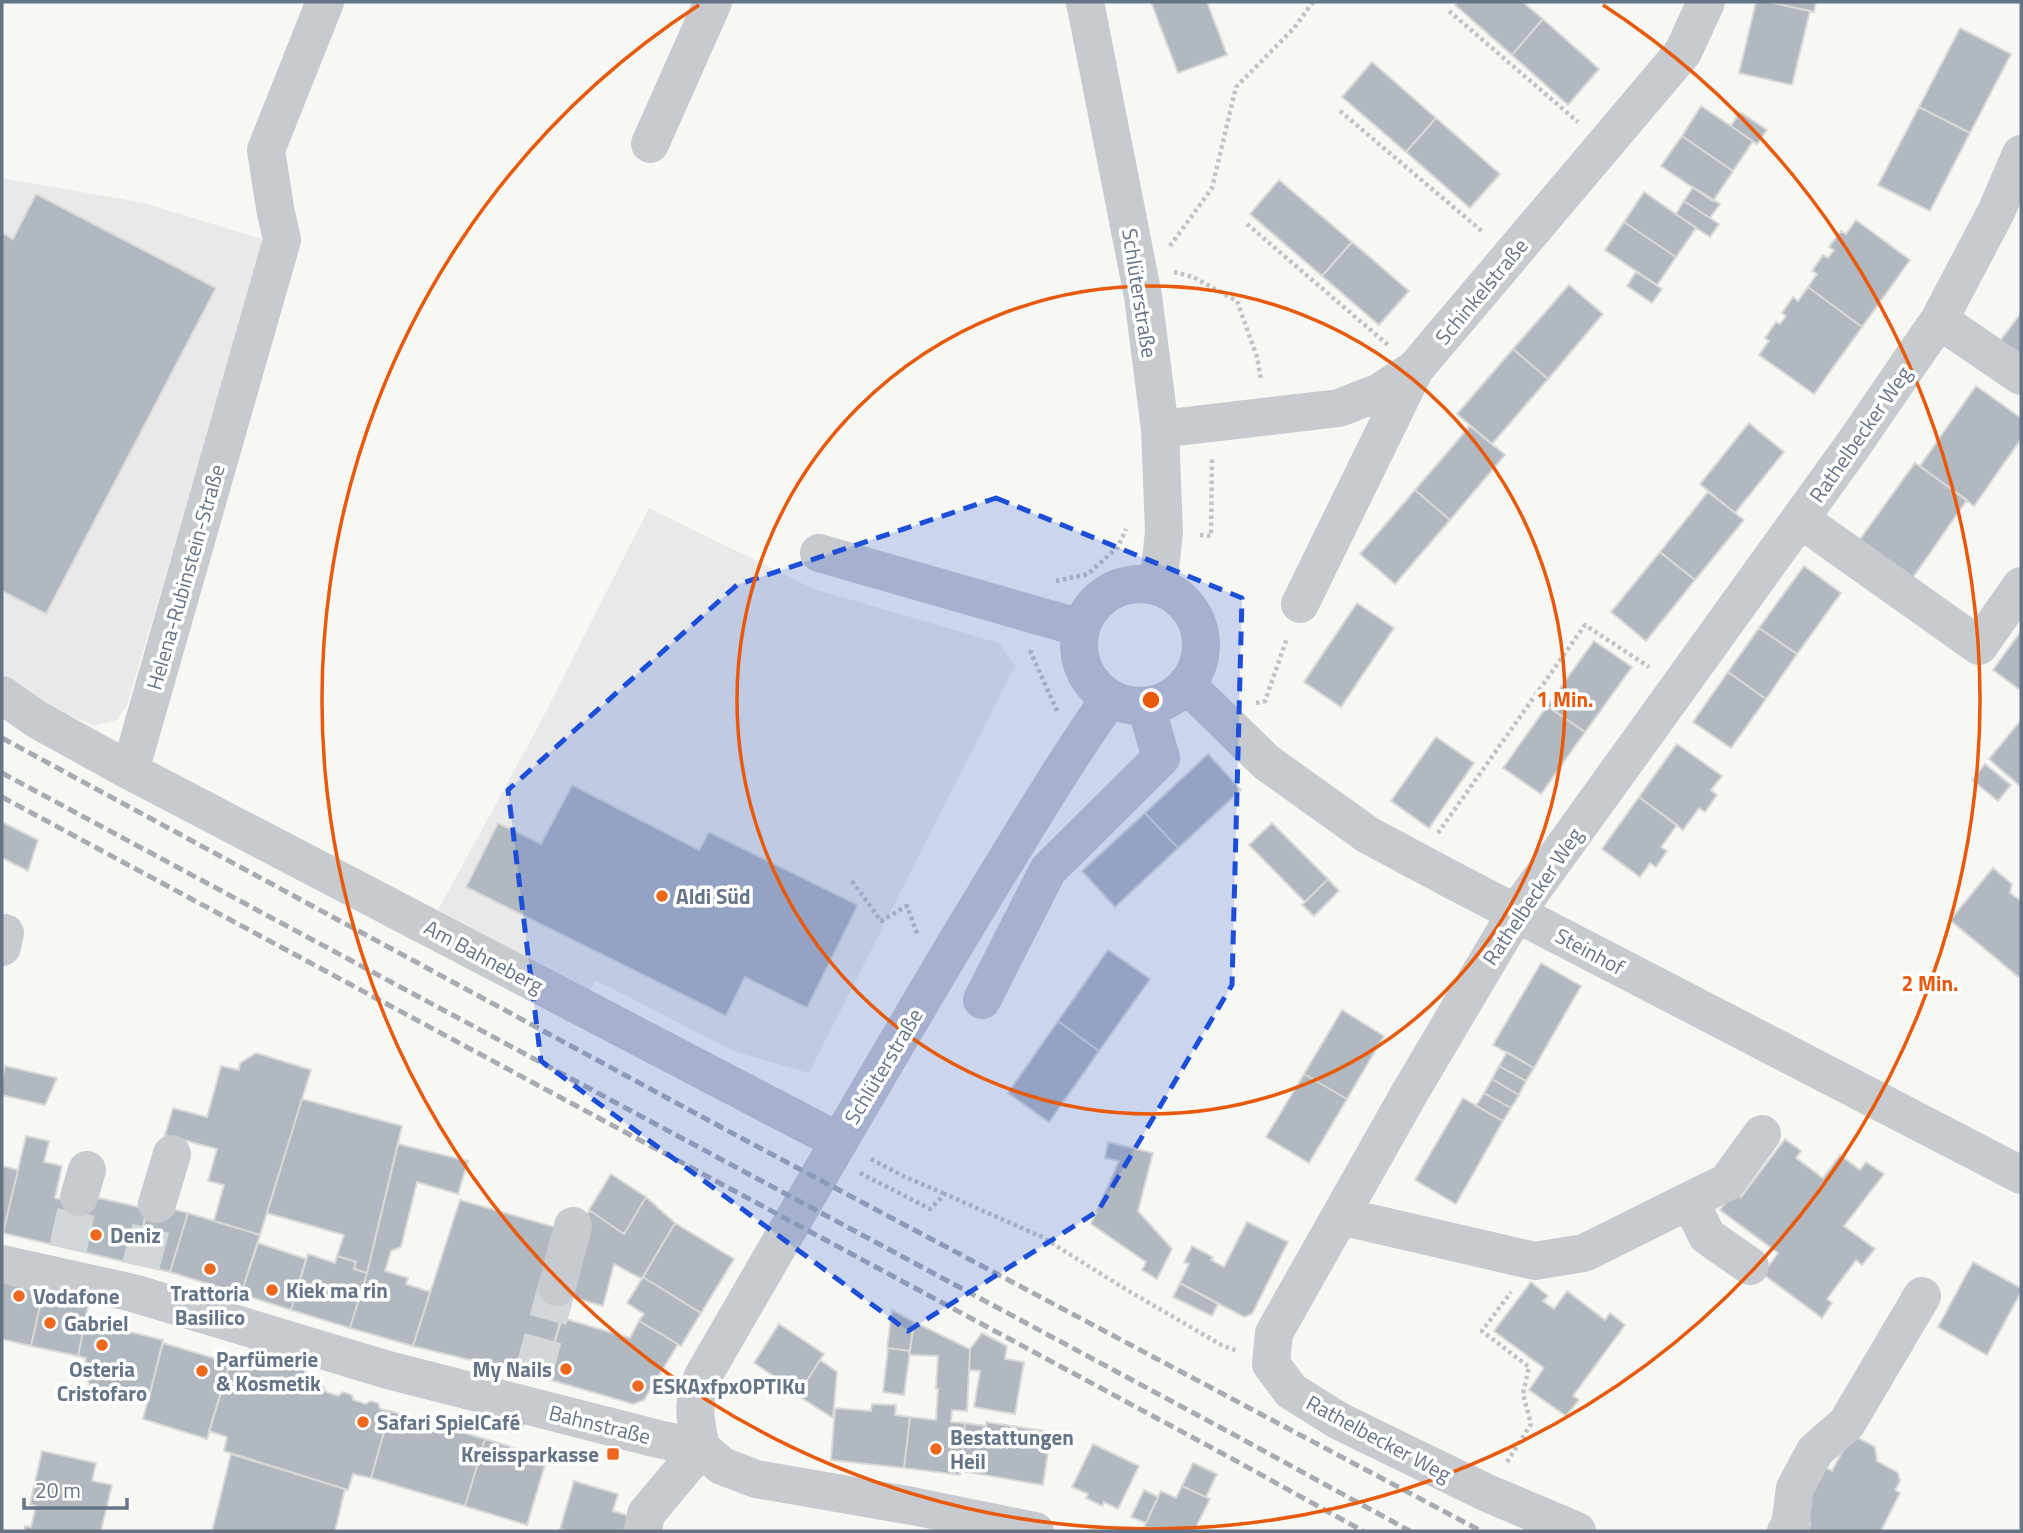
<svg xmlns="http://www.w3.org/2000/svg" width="2023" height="1533" font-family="'Titillium Web',sans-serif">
  <rect width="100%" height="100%" fill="#f7f8f4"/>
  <path fill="#e8e9e8" d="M2 178 144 203 265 240 127 705 117 720 94 726 39 701 2 674Z
    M649 508 814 589 999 643 1015 666 809 1073 736 1052 595 980 588 995 438 910 538 727Z"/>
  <path fill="#b2b8bf" stroke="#d9d9d7" stroke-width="2" d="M1151 2H1207L1227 55 1178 73Z
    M1458 2H1523L1543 19 1512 55 1455 5Z
    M1756 2H1769L1810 11 1792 85 1739 73Z
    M1769 2H1816L1814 12Z
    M1543 19 1599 69 1568 105 1512 55Z
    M1960 28 2011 54 1970 133 1919 107Z
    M1372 62 1436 118 1406 152 1342 97Z
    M1701 106 1753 141 1733 171 1682 136Z
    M1919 107 1970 133 1930 211 1878 185Z
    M1740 112 1767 130 1757 144 1731 126Z
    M1436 118 1500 174 1470 208 1406 152Z
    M1682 136 1733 171 1713 201 1661 166Z
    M1279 180 1352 242 1322 276 1250 214Z
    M1693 187 1720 204 1710 218 1684 201Z
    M1644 192 1696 228 1676 257 1624 222Z
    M36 194 216 288 46 614 2 591V233L13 239Z
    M1684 201 1719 224 1710 237 1676 214Z
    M1856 220 1910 260 1862 327 1808 287 1817 274 1812 271 1823 255 1828 258 1834 250 1829 247 1841 231 1846 234Z
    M1624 222 1676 257 1657 285 1605 250Z
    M1352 242 1409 291 1379 325 1322 276Z
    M1636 272 1662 289 1652 303 1627 286Z
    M1569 285 1603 314 1548 379 1513 349Z
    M1808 287 1862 327 1814 394 1759 355 1769 341 1765 338 1776 322 1780 324 1786 316 1782 313 1793 297 1798 301Z
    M2021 313V356L2000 341Z
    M1513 349 1548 379 1492 444 1457 414Z
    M1976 386 2021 418V439L1974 506 1920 466Z
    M1749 423 1784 452 1735 513 1700 484Z
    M1470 426 1505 455 1450 520 1415 490Z
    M1915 463 1967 500 1911 580 1858 542Z
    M1415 490 1450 520 1395 584 1360 554Z
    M1708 492 1744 520 1695 580 1660 552Z
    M1660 552 1695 580 1646 641 1611 612Z
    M1804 566 1841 593 1797 654 1759 628Z
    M1357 603 1394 628 1341 707 1304 682Z
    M1759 628 1797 654 1766 699 1728 672Z
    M2021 631V689L2020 690 1993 670Z
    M1594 641 1632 667 1585 732 1547 706Z
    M1728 672 1766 699 1731 748 1693 722Z
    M1547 706 1585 732 1541 794 1503 768Z
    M2021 720V787L1989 759Z
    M1436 737 1474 763 1429 828 1391 801Z
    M1677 744 1722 776 1711 790 1717 795 1705 812 1699 808 1683 830 1639 797Z
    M1208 754 1241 790 1178 848 1145 813Z
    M1985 764 2011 785 1998 801 1972 780Z
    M572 785 699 850 709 832 858 905 807 1008 745 977 726 1016 466 887 498 823 541 844Z
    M1639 797 1677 825 1661 847 1667 851 1656 867 1650 863 1640 877 1602 849Z
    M1145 813 1178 848 1115 907 1082 871Z
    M2 822 38 840 28 871 2 858Z
    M1272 823 1328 879 1305 902 1249 845Z
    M1993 868 2012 884 2010 893 2021 901V979L1950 920Z
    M1328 879 1339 891 1314 916 1302 905Z
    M1108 950 1150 979 1099 1051 1058 1021Z
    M1541 963 1581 986 1534 1068 1493 1045Z
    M1342 1010 1384 1036 1347 1099 1304 1074Z
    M1058 1021 1099 1051 1049 1122 1008 1093Z
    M1507 1052 1534 1068 1526 1081 1499 1066Z
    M256 1053 311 1070 260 1235 214 1221 224 1185 208 1181 217 1149 165 1135 173 1108 207 1117 221 1066 239 1070 240 1063Z
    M5 1066 57 1078 45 1105 2 1095V1080Z
    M1499 1066 1526 1081 1519 1095 1492 1079Z
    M1304 1074 1347 1099 1309 1163 1266 1137Z
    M1492 1079 1519 1095 1511 1108 1484 1093Z
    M1484 1093 1511 1108 1503 1121 1476 1106Z
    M1463 1098 1503 1121 1456 1204 1415 1180Z
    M302 1099 402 1126 367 1273 354 1269 356 1262 337 1256 344 1235 267 1213Z
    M26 1136 49 1141 44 1162 62 1166 55 1198 67 1201 58 1246 3 1233Z
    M1785 1139 1801 1151 1796 1158 1823 1178 1840 1155 1860 1170 1866 1162 1884 1174 1844 1226 1875 1249 1862 1265 1856 1260 1827 1299 1832 1303 1822 1318 1763 1274 1778 1253 1720 1210 1734 1192 1741 1197Z
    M1108 1142 1153 1153 1138 1211 1172 1249 1157 1279 1142 1270 1146 1262 1091 1224 1119 1161 1105 1158Z
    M398 1144 468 1161 458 1194 417 1182 401 1247 391 1251 385 1271 408 1278 406 1284 430 1292 413 1346 350 1328 367 1273Z
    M2 1166 18 1170 3 1233H2Z
    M611 1174 646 1197 624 1234 589 1210Z
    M646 1197 675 1223 642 1279 614 1264 603 1306 568 1296 577 1245 589 1210 624 1234Z
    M99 1198 147 1209 134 1264 58 1246 67 1201Z
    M460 1200 561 1229 569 1291 544 1378 413 1346Z
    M149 1203 188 1213 170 1272 134 1264Z
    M188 1213 260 1235 241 1294 170 1272Z
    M1247 1222 1288 1242 1252 1314 1244 1317 1180 1283 1189 1264 1184 1262 1192 1246 1213 1257 1211 1260 1224 1267Z
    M675 1223 734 1259 701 1313 643 1277Z
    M258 1243 306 1259 291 1310 241 1294Z
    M308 1254 335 1263 337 1256 356 1262 354 1269 367 1273 350 1328 291 1310Z
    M1973 1262 2021 1288V1292L1987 1355 1938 1327Z
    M643 1277 701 1313 681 1346 639 1321 644 1314 627 1303Z
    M2 1282 43 1292 31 1346 2 1339Z
    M1531 1282 1548 1296 1543 1301 1554 1309 1567 1291 1605 1320 1610 1313 1625 1325 1573 1396 1579 1400 1566 1416 1529 1390 1544 1368 1494 1331Z
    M1180 1283 1218 1304 1212 1316 1173 1297Z
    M43 1292 89 1302 78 1356 31 1346Z
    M892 1310 914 1322 910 1351 887 1348Z
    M562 1318 630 1338 639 1321 678 1344 644 1400 633 1404 544 1378Z
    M85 1321 163 1340 148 1402 91 1387 83 1372 86 1358 78 1356Z
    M914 1322 970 1349 967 1411 952 1410 951 1422 965 1423 960 1475 904 1468 910 1417 936 1420 938 1389H936L938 1356 909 1355Z
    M779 1324 824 1354 799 1393 754 1363Z
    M982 1333 1007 1346 1005 1359 1024 1362 1015 1414 974 1407 980 1371 969 1370 970 1349Z
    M163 1343 230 1363 207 1439 143 1419Z
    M250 1346 307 1364 302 1385 312 1388 317 1385 323 1387 326 1392 338 1396 343 1392 352 1395 353 1400 366 1404 370 1401 378 1403 380 1409 390 1411 371 1478 353 1474 348 1490 224 1451 227 1437 209 1431 230 1363 243 1366Z
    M888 1348 910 1351 904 1395 883 1392Z
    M820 1360 837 1372 833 1418 778 1383 780 1380 799 1393Z
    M872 1404 896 1405 895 1415 910 1417 904 1468 831 1460 835 1408 871 1411Z
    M390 1411 485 1439 465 1506 371 1478Z
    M986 1422 1051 1432 1043 1485 961 1471 965 1423 986 1426Z
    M1858 1438 1875 1447 1877 1461 1898 1473 1900 1481 1895 1490 1900 1493 1881 1531H1807L1810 1525 1809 1517 1816 1463 1832 1471 1847 1443Z
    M485 1439 547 1458 527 1525 465 1506Z
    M1093 1444 1139 1466 1118 1509 1104 1502 1102 1506 1086 1498 1088 1494 1072 1487Z
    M42 1451 96 1463 92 1481 112 1485 101 1531H24L25 1526 31 1527 36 1506 30 1504Z
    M231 1454 345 1489 335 1531H212Z
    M1193 1463 1217 1474 1206 1497 1182 1486Z
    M574 1481 618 1494 613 1511 629 1516 624 1531H567L560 1529Z
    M1182 1486 1210 1499 1194 1531H1152L1144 1527 1161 1491 1176 1498Z
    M1144 1490 1158 1497 1146 1523 1131 1517Z"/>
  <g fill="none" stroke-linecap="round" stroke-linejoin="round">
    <path stroke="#d2d7d9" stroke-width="38" stroke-dasharray="38 19" stroke-linecap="butt" d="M68 1249 79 1197
      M141 1265 157 1204
      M533 1375 557 1287"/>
    <path stroke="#c1c2c5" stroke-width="4.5" stroke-dasharray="3.5 3.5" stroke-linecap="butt" d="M1449 11 1578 122
      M1340 111 1484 233
      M1247 224 1388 345
      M1170 246 1212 188 1236 87 1294 28 1313 2
      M1174 272 1193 277 1237 301 1257 357 1261 380
      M1200 535 1211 536 1212 458
      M1056 581 1088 574 1118 547 1126 529
      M1031 650V653L1058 713
      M1256 703 1265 701 1287 638
      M1438 833 1585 625 1649 667
      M852 881 881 921 907 906 918 936
      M871 1159 903 1176 945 1194
      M860 1173 930 1209 945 1194 1042 1237 1122 1287 1223 1346 1238 1351
      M1507 1462 1531 1424 1523 1394 1529 1367 1482 1331 1511 1292"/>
    <path stroke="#c7cace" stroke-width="38" d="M1085 2 1143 296 1160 429 1164 532 1158 587
      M650 144 713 2
      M1939 320 2021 376
      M1160 429 1339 408 1380 392 1415 369 1683 52 1706 2
      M1800 519 1979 646 2021 586
      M819 553 1081 628
      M1079 645a61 61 0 1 1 122 0a61 61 0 1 1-122 0Z
      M1300 604 1414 371
      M1187 685 1266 762 1368 835 1454 881 2021 1175
      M2 695 36 719 130 771 838 1141
      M130 771 282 240 275 208 266 150 325 2
      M2 947 5 933
      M982 1000 1048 870 1161 758 1146 706
      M79 1197 87 1170
      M1690 1201 1707 1236 1750 1266
      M157 1204 172 1154
      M1340 1216 1535 1261 1584 1253 1727 1182 1762 1134
      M2 1264 133 1293 388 1370 658 1439 701 1448 722 1466 756 1479 912 1506 1035 1531
      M557 1287 573 1226
      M701 1448C695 1418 691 1405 703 1376 788 1229 873 1082 960 936 1009 856 1056 775 1110 698
      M643 1531 646 1514 701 1448
      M1577 1531 1487 1493 1339 1421 1291 1391 1271 1364 1274 1333 1409 1094 1516 913 1851 448 1939 320 1996 212 2021 154
      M1786 1531 1790 1526 1795 1488 1815 1451 1847 1423 1922 1296"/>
    <path stroke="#a7acb3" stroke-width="5" stroke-dasharray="10 5" stroke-linecap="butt" d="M2 738 743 1139 1481 1531
      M2 773 1242 1439 1410 1531
      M2 797 1229 1457 1363 1531"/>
  </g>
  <circle fill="#a5b2a3" cx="514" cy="1423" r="10"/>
  <path fill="#1d4ed8" fill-opacity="0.2" stroke="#1d4ed8" stroke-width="5" stroke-dasharray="14 9" stroke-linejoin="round" d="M996 498 1242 598 1232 985 1098 1211 908 1331 541 1061 508 790 737 585Z"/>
  <g fill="none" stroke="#e8590c" stroke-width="3.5">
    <circle cx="1151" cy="700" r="414"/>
    <path d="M1603 5A829 829 0 1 1 699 5"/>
  </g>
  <g fill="#ee671e" stroke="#fff" stroke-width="2.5">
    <circle cx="662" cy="896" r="7"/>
    <circle cx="96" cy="1235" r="7"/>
    <circle cx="210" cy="1269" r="7"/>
    <circle cx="272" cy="1290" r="7"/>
    <circle cx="19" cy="1296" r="7"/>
    <circle cx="50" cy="1323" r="7"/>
    <circle cx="102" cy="1345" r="7"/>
    <circle cx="566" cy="1369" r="7"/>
    <circle cx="202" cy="1371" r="7"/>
    <circle cx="638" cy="1386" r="7"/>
    <circle cx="363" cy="1422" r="7"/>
    <circle cx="936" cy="1449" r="7"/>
    <rect x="606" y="1447" width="14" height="14" rx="3.5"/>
  </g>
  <g text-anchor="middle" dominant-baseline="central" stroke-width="7" stroke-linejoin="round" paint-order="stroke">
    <g font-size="21" fill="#657487" stroke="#fff">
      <text transform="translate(1481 291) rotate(-50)">Schinkelstraße</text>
      <text transform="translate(1140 293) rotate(81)">Schlüterstraße</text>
      <text transform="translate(1860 434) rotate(-55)">Rathelbecker Weg</text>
      <text transform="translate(185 577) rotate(-74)">Helena-Rubinstein-Straße</text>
      <text transform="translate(1532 896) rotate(-56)">Rathelbecker Weg</text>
      <text transform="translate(1590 951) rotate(28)">Steinhof</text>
      <text transform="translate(484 956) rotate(28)">Am Bahneberg</text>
      <text transform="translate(883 1066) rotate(-59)">Schlüterstraße</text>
      <text transform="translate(600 1424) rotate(14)">Bahnstraße</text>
      <text transform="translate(1379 1438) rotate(28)">Rathelbecker Weg</text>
    </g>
    <g font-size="21" font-weight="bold" fill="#657487" stroke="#fff" text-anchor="start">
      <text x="676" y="896">Aldi Süd</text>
      <text x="110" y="1235">Deniz</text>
      <text x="286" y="1290">Kiek ma rin</text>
      <text x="210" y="1293" text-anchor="middle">Trattoria<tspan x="210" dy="24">Basilico</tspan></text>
      <text x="33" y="1296">Vodafone</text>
      <text x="64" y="1323">Gabriel</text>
      <text x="216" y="1359">Parfümerie<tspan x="216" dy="24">&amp; Kosmetik</tspan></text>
      <text x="102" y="1369" text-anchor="middle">Osteria<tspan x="102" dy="24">Cristofaro</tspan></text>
      <text x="552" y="1369" text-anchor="end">My Nails</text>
      <text x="652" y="1386">ESKAxfpxOPTIKu</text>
      <text x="377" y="1422">Safari SpielCafé</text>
      <text x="950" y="1437">Bestattungen<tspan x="950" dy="24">Heil</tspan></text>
      <text x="599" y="1454" text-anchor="end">Kreissparkasse</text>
    </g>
  </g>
  <circle cx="1151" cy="700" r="10" fill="#e8590c" stroke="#fff" stroke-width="3.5"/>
  <g font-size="21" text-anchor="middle" font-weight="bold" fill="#e8590c" stroke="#fff" stroke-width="7" stroke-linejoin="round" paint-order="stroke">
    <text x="1565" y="707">1 Min.</text>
    <text x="1930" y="991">2 Min.</text>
  </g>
  <rect width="2023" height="1533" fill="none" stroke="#657487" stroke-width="7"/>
  <path d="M24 1498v10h103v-10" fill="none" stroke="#657487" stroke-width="3.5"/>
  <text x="35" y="1498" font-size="21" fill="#657487" stroke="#ffffff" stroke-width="5" paint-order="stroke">20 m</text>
</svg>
